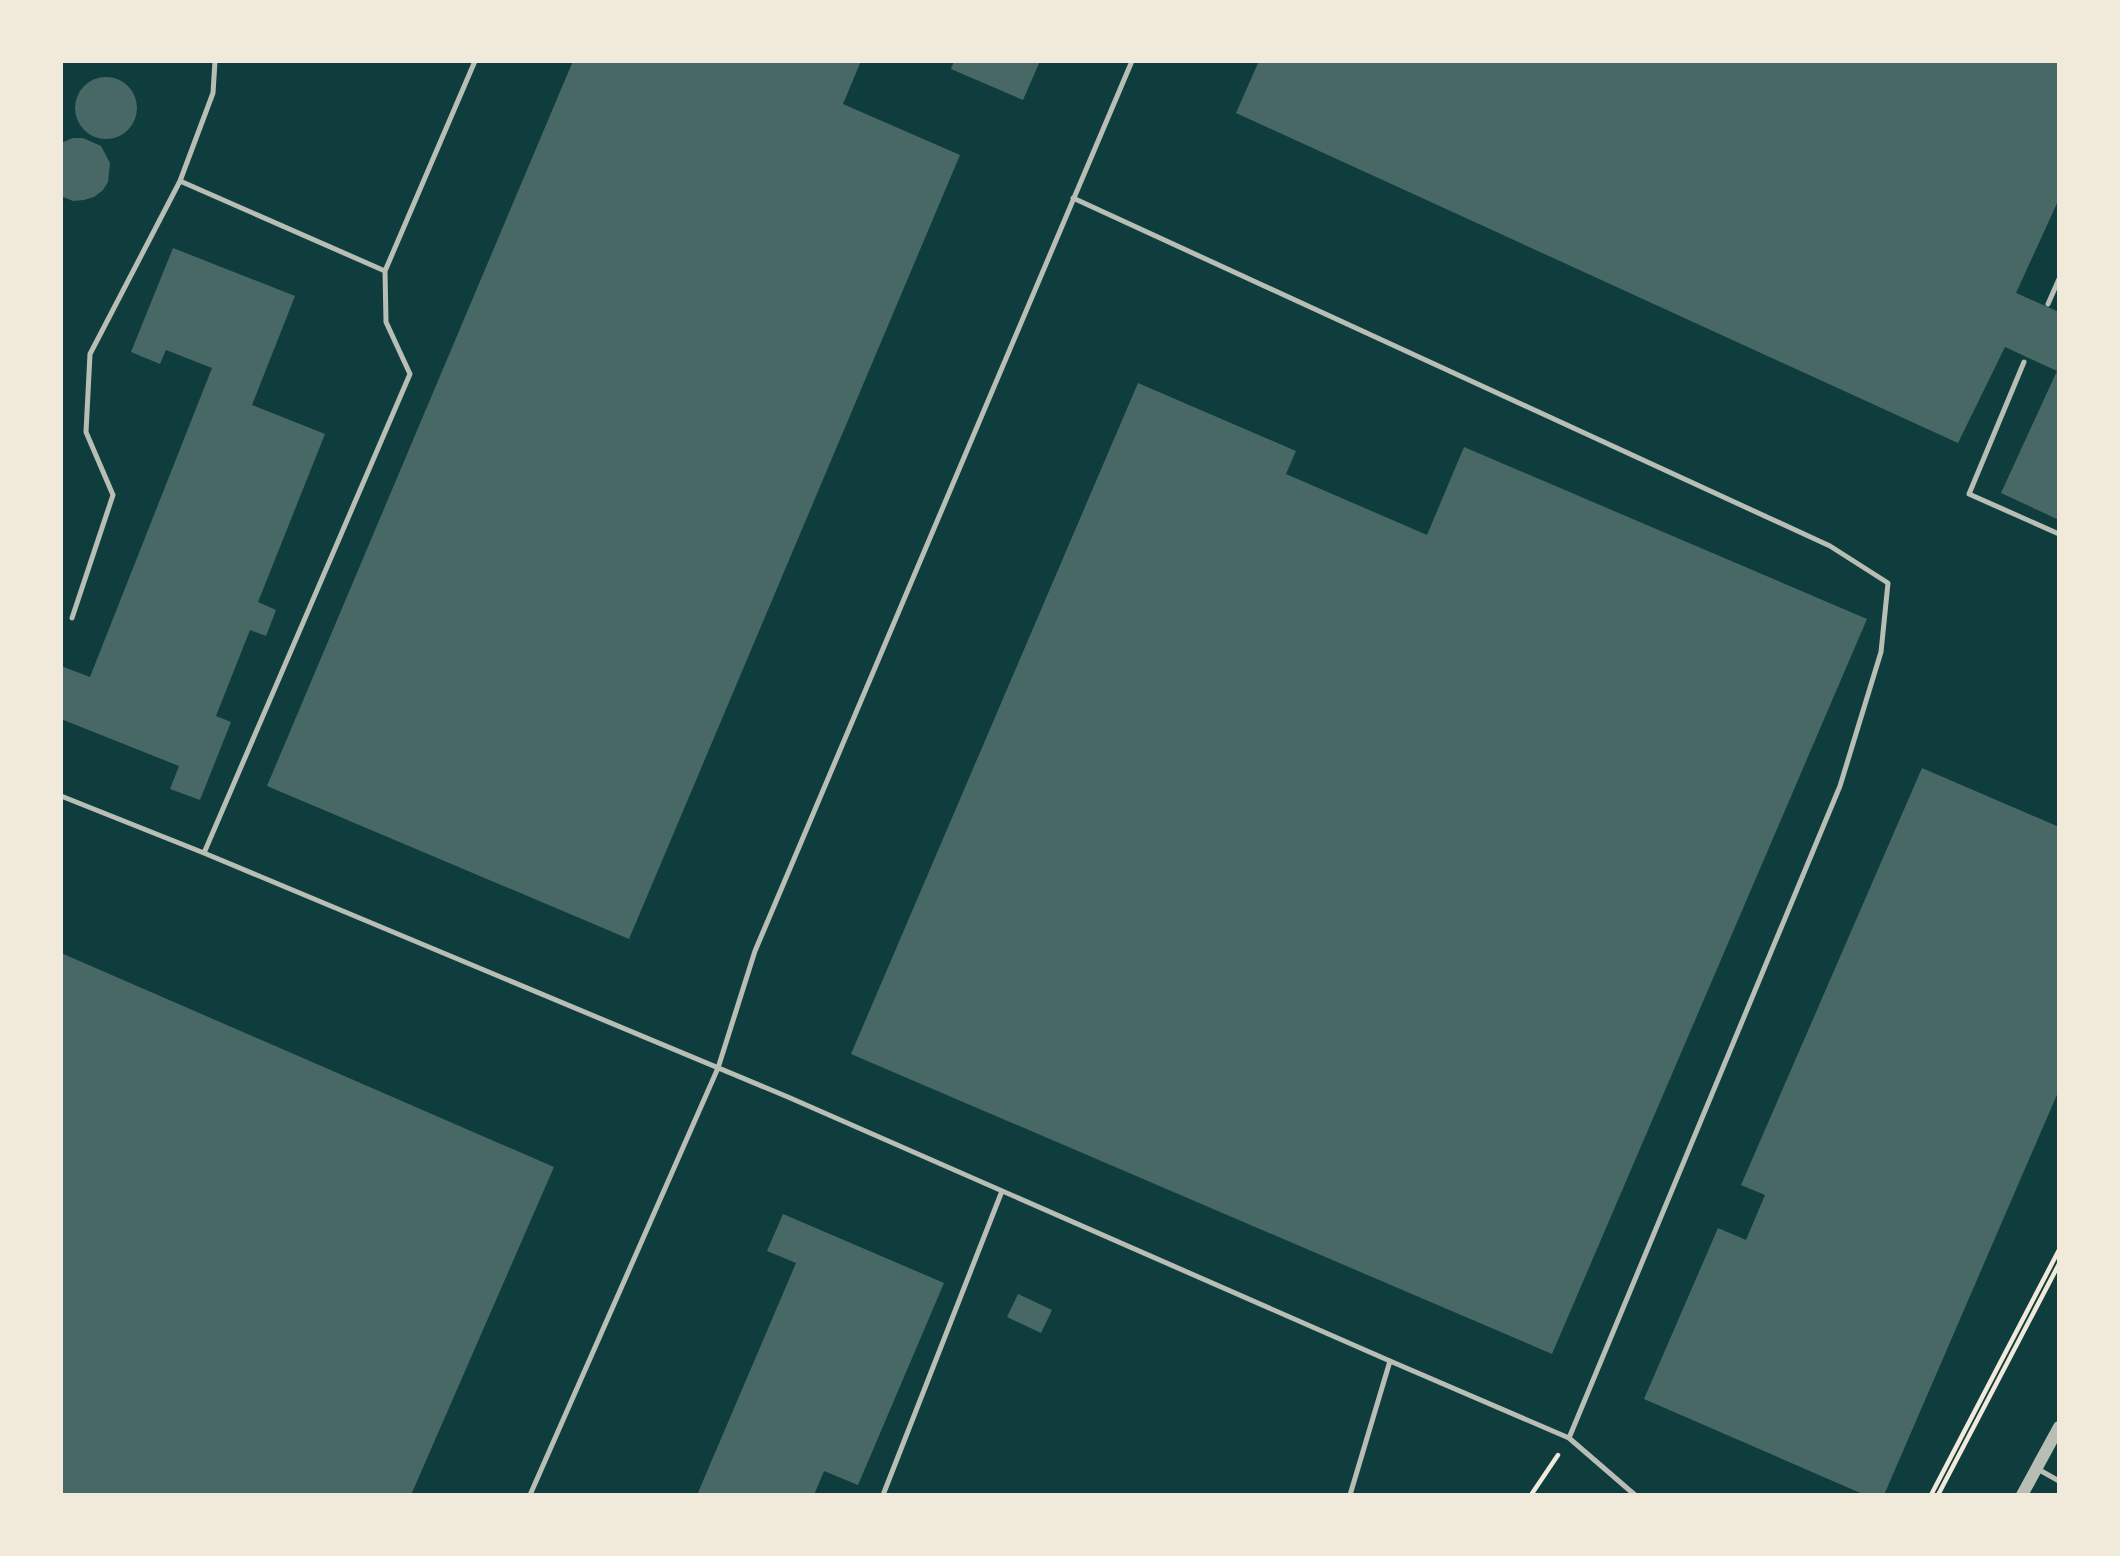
<svg xmlns="http://www.w3.org/2000/svg" width="2120" height="1556" font-family="'PT Sans Narrow',sans-serif">
  <rect width="100%" height="100%" fill="#0f3d3e"/>
  <path fill="#486865" d="M573 61H861L843 104 960 155 629 939 267 786Z
    M954 61H1040L1023 100 951 69Z
    M1259 61H2059V199L2016 293 2059 312V520L2001 493 2057 371 2005 347 1958 443 1236 113Z
    M75 108a31 31 0 1 1 62 0a31 31 0 1 1-62 0Z
    M73 138H83L101 146 110 163 108 182 103 190 94 197 84 200 73 201 61 196V143Z
    M173 248 295 296 252 405 325 434 258 602 276 610 266 636 250 630 216 716 231 722 200 800 170 789 179 766 61 719V666L90 677 212 368 166 350 160 364 131 352Z
    M1138 383 1296 451 1286 474 1427 535 1464 447 1867 619 1552 1354 851 1054Z
    M1922 768 2059 827V1090L1884 1495H1865L1644 1399 1718 1228 1746 1240 1765 1195 1741 1185Z
    M61 953 554 1167 411 1495H61Z
    M783 1214 944 1283 858 1485 824 1471 814 1495H697L796 1263 767 1251Z
    M1018 1294 1052 1310 1041 1333 1007 1317Z"/>
  <g fill="none" stroke-linecap="round" stroke-linejoin="round">
    <path stroke="#f1e9da" stroke-width="4.5" d="M1531 1495 1558 1455
      M1931 1495 2059 1250
      M1938 1495 2059 1264"/>
    <path stroke="#b8beb3" stroke-width="5" d="M180 181 385 271
      M1073 198 1830 546 1888 583 1881 652 1840 786 1569 1438
      M2048 304 2059 279
      M2024 362 1969 494 2059 534
      M72 618 113 495 86 432 90 354 180 181 213 93 215 61
      M61 796 204 853 788 1097 1390 1361 1569 1438 1635 1495
      M204 853 410 374 386 322 385 271 475 61
      M2036 1468 2059 1481
      M530 1495 718 1068 755 951 1132 61
      M883 1495 1002 1191
      M1350 1495 1390 1361"/>
    <path stroke="#b8beb3" stroke-width="12" d="M2022 1495 2059 1427"/>
  </g>
  <rect width="2120" height="1556" fill="none" stroke="#f1e9da" stroke-width="126"/>
</svg>
